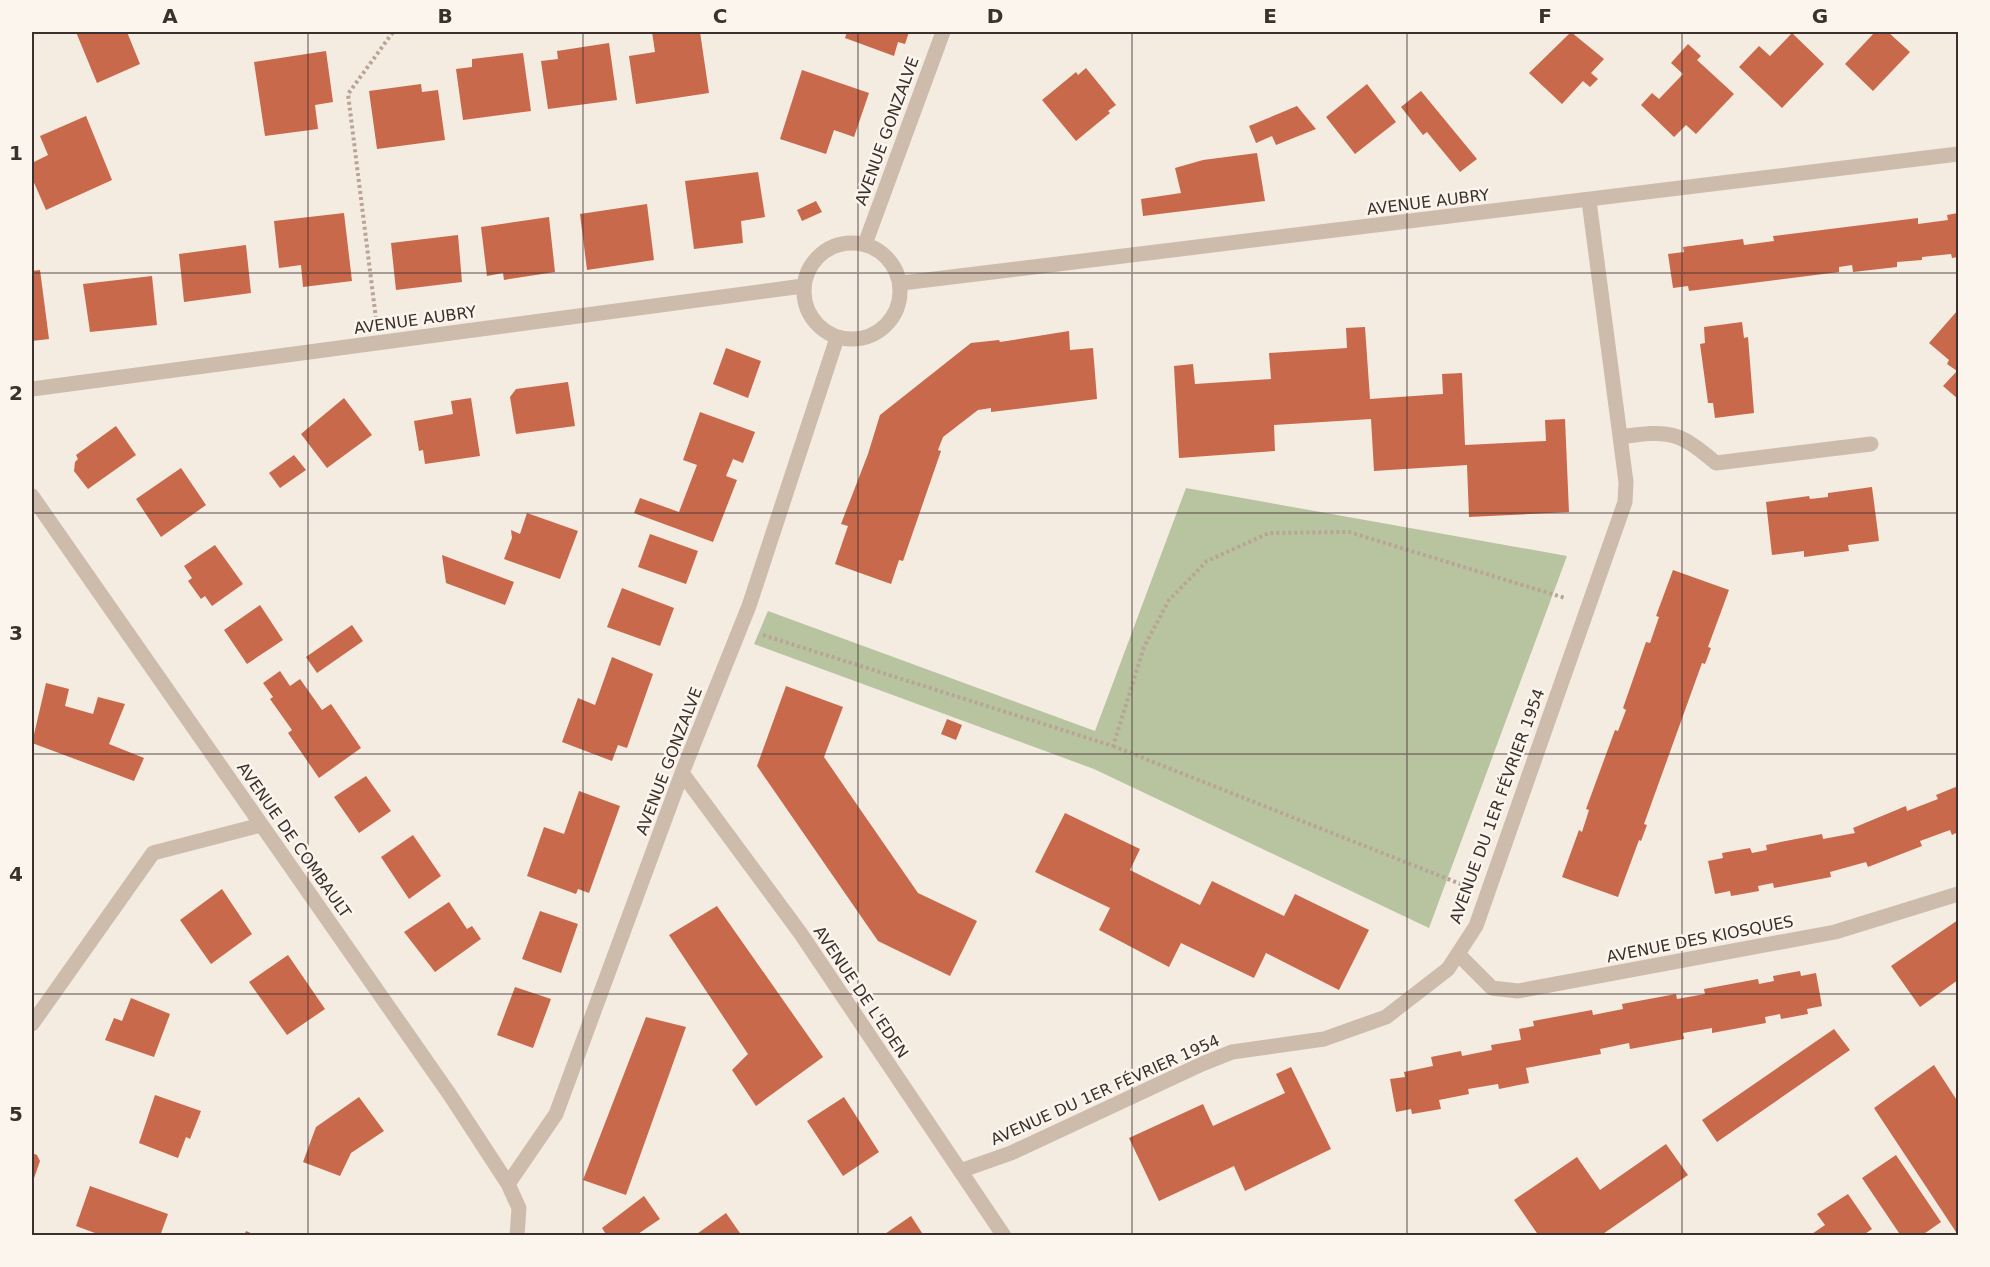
<svg xmlns="http://www.w3.org/2000/svg" width="1990" height="1267" font-family="'DejaVu Sans',sans-serif">
  <rect width="100%" height="100%" fill="#f4ebe1"/>
  <path fill="#b8c4a0" d="M1186 488 1567 556 1429 928 1094 769 754 644 768 611 1095 731Z"/>
  <path fill="#c8694b" d="M76 32H127L140 64 97 83Z
    M652 32H700L709 93 636 104 629 56 655 52Z
    M847 32H909L905 44 898 42 894 56 845 38Z
    M1571 32 1604 59 1591 73 1598 79 1590 87 1583 81 1562 104 1529 73Z
    M1875 32H1888L1910 52 1873 91 1845 64Z
    M1792 33 1824 64 1782 108 1739 67 1759 46 1770 56Z
    M609 43 617 100 548 109 541 61 558 59 557 51Z
    M1688 44 1701 56 1697 60 1734 94 1696 134 1686 125 1674 137 1641 105 1652 93 1659 99 1683 74 1671 63Z
    M326 51 333 102 315 105 318 129 265 136 254 62Z
    M523 53 531 111 463 120 456 69 472 67V59Z
    M1086 68 1116 105 1108 111 1110 113 1076 141 1042 100 1076 72 1078 75Z
    M802 70 869 93 854 137 834 130 826 154 780 139Z
    M421 84 422 92 438 90 445 140 377 149 369 91Z
    M1367 84 1396 122 1355 154 1326 117Z
    M1421 91 1477 159 1460 172 1427 132 1423 135 1401 107Z
    M1297 106 1316 129 1276 145 1272 136 1256 143 1249 126Z
    M86 116 112 180 46 210 32 178V163L48 155 40 136Z
    M1257 153 1265 201 1143 216 1141 199 1181 193 1175 168 1203 160Z
    M758 172 765 217 741 221 743 243 694 249 685 181Z
    M816 201 822 212 802 221 797 210Z
    M647 204 654 260 587 270 580 214Z
    M344 213 352 281 303 287 301 265 279 268 274 221Z
    M1958 213V257L1952 258 1951 254 1922 257V260L1897 262V267L1853 272 1852 265 1839 267V272L1689 291 1688 286 1673 288 1668 254 1684 252 1683 247 1743 239 1744 245 1774 241 1773 236 1918 218V224L1948 220 1947 215Z
    M549 217 555 272 504 280 503 273 487 276 481 227Z
    M458 235 462 282 396 290 391 243Z
    M246 245 251 293 184 302 179 254Z
    M40 270 49 339 32 341V271Z
    M152 276 157 325 90 332 83 284Z
    M1958 310V399L1943 386 1957 371 1947 364 1949 360 1929 343Z
    M1742 322 1744 338 1748 337 1754 413 1715 418 1713 403H1708L1700 344 1705 343 1704 327Z
    M1365 327 1370 399 1443 394 1442 374 1462 373 1465 445 1546 441 1545 420 1565 419 1569 512 1469 517 1467 465 1374 471 1371 419 1274 425 1275 451 1179 458 1174 366 1193 364 1195 384 1271 379 1269 353 1347 348 1346 328Z
    M1069 331 1070 350 1093 348 1097 399 991 412V408L978 410 943 437 938 450 941 451 903 561 899 560 891 584 835 564 848 526 841 524 868 454 880 415 971 343 999 340 1000 342Z
    M726 348 761 361 748 398 713 384Z
    M568 382 575 426 516 434 510 397 516 389Z
    M344 398 372 435 327 468 301 434Z
    M471 398 480 456 425 464 423 450 419 451 414 421 453 414 451 401Z
    M700 412 755 432 743 463 733 459 726 476 737 480 713 542 634 513 640 498 679 512 697 465 683 460Z
    M116 426 136 455 88 489 74 471 75 462 78 459 76 455Z
    M294 455 306 470 280 488 269 473Z
    M181 468 206 505 161 537 136 499Z
    M1872 487 1879 541 1848 545 1849 551 1804 557V551L1772 555 1766 502 1809 496 1810 499 1828 497V493Z
    M527 513 578 531 560 579 504 559 512 538 511 530 520 534Z
    M650 534 698 551 686 584 638 567Z
    M215 545 243 584 212 606 205 596 201 599 188 581 192 578 184 566Z
    M442 555 514 582 505 605 446 583Z
    M1673 570 1729 590 1708 647 1711 648 1705 664 1702 663 1644 824 1647 825 1641 841 1639 840 1618 897 1562 877 1579 830 1582 832 1589 810 1586 809 1615 730 1618 731 1626 710 1623 708 1646 642 1650 643 1659 617 1656 616Z
    M622 588 674 608 660 646 607 627Z
    M260 605 283 640 247 664 224 630Z
    M352 625 363 641 317 673 306 657Z
    M612 657 653 674 627 748 618 745 612 761 562 742 578 698 595 705Z
    M280 671 290 686 300 679 322 710 331 704 361 748 319 778 288 733 292 730 270 699 273 697 263 683Z
    M46 683 69 689 65 706 93 714 98 697 125 704 109 744 144 758 134 781 32 743Z
    M786 686 843 707 824 757 918 893 977 921 950 976 878 941 757 766Z
    M947 719 962 725 956 740 941 734Z
    M366 776 391 811 359 833 334 797Z
    M1958 786V832L1952 835 1950 830 1920 841 1922 846 1868 867 1866 862 1830 872 1831 877 1774 888 1773 883 1758 886 1759 891 1731 896 1730 891 1715 894 1708 861 1723 858 1722 853 1750 848 1752 853 1767 850 1766 845 1796 839 1822 834 1823 839 1855 833 1853 828 1906 806 1907 811 1938 799 1936 795Z
    M579 791 620 806 589 893 578 889 576 894 527 876 544 827 564 834Z
    M1065 813 1140 849 1130 870 1200 905 1212 881 1284 916 1295 894 1369 930 1339 990 1266 953 1254 978 1181 943 1169 967 1099 930 1110 908 1035 872Z
    M413 835 441 876 409 899 381 857Z
    M222 889 252 934 211 964 180 920Z
    M449 902 467 929 472 926 481 939 435 972 404 932Z
    M717 906 823 1057 756 1106 732 1070 748 1054 669 935Z
    M540 911 578 924 561 973 522 959Z
    M1958 920V980L1920 1007 1891 966Z
    M288 955 325 1009 287 1035 249 982Z
    M1800 971 1801 976 1816 973 1822 1006 1807 1009 1808 1014 1781 1019 1780 1014 1765 1017 1766 1023 1712 1033V1028L1683 1033 1684 1039 1630 1049 1629 1043 1600 1049 1601 1054 1526 1068 1529 1083 1499 1089 1498 1084 1468 1089 1469 1094 1439 1100 1441 1109 1412 1114 1411 1109 1396 1112 1390 1079 1405 1077 1404 1072 1433 1066 1431 1057 1461 1051 1462 1056 1492 1050 1491 1045 1521 1040 1519 1029 1534 1026 1533 1021 1592 1010 1593 1015 1623 1009 1622 1004 1676 994 1677 999 1705 994 1704 989 1758 979 1759 984 1774 981 1773 976Z
    M515 987 551 999 533 1048 497 1035Z
    M131 998 170 1014 154 1057 105 1040 114 1018 122 1021Z
    M646 1017 686 1027 626 1195 583 1180Z
    M1834 1029 1850 1050 1717 1142 1702 1120Z
    M1934 1065 1958 1102V1235L1874 1108Z
    M1291 1067 1331 1149 1245 1191 1234 1166 1159 1201 1129 1138 1203 1104 1213 1126 1285 1093 1276 1074Z
    M155 1095 201 1111 190 1139 186 1137 178 1158 139 1143Z
    M359 1097 384 1131 351 1153 340 1176 303 1162 316 1127Z
    M844 1097 879 1152 843 1176 807 1121Z
    M1666 1144 1688 1175 1600 1236H1539L1514 1200 1577 1157 1600 1190Z
    M32 1153 37 1155 40 1161 32 1184Z
    M1896 1155 1941 1222 1921 1236H1901L1862 1178Z
    M90 1186 168 1214 160 1236H103L76 1226Z
    M1848 1194 1872 1229 1862 1236H1809L1825 1225 1817 1214Z
    M644 1196 660 1219 635 1236H607L602 1228Z
    M726 1213 742 1236H694Z
    M911 1216 924 1236H882Z
    M246 1231 258 1236H244Z"/>
  <g fill="none" stroke-linecap="round" stroke-linejoin="round">
    <path stroke="#b9a596" stroke-width="4" stroke-dasharray="3 3" stroke-linecap="butt" d="M376 319 348 94 393 32
      M763 635 1113 746 1144 647 1169 600 1207 561 1269 533 1349 532 1565 598
      M1113 746 1463 885"/>
    <path stroke="#cdbbac" stroke-width="15" d="M1621 437C1670 430 1678 431 1716 463L1871 444
      M32 1024 153 853 261 825"/>
    <path stroke="#cdbbac" stroke-width="15" d="M804 291a48 48 0 1 1 96 0a48 48 0 1 1-96 0Z
      M865 244 943 32
      M902 283 1958 154
      M32 389 803 286
      M32 496 450 1095 508 1184 519 1208 517 1236
      M682 773 801 934 1004 1236
      M1458 954 1492 988 1518 991 1835 932 1958 894
      M960 1171 1011 1153 1202 1064 1232 1052 1324 1039 1386 1017 1448 969 1476 926 1625 502 1626 482 1589 201
      M508 1184 556 1114 682 773 749 606 837 338"/>
  </g>
  <path fill="none" stroke="#3b302b" stroke-width="1.5" stroke-opacity="0.55" d="M308 32V1236M583 32V1236M858 32V1236M1132 32V1236M1407 32V1236M1682 32V1236M32 273H1958M32 513H1958M32 754H1958M32 994H1958"/>
  <g text-anchor="middle" dominant-baseline="central" stroke-width="5" stroke-linejoin="round" paint-order="stroke">
    <g font-size="16" fill="#3b302b" stroke="#fbf5ee">
      <text transform="translate(887 131) rotate(-70)">AVENUE GONZALVE</text>
      <text transform="translate(1428 202) rotate(-7)">AVENUE AUBRY</text>
      <text transform="translate(415 320) rotate(-8)">AVENUE AUBRY</text>
      <text transform="translate(669 761) rotate(-69)">AVENUE GONZALVE</text>
      <text transform="translate(1497 806) rotate(-70)">AVENUE DU 1ER FÉVRIER 1954</text>
      <text transform="translate(294 840) rotate(55)">AVENUE DE COMBAULT</text>
      <text transform="translate(1700 939) rotate(-11)">AVENUE DES KIOSQUES</text>
      <text transform="translate(861 992) rotate(56)">AVENUE DE L'EDEN</text>
      <text transform="translate(1105 1090) rotate(-24)">AVENUE DU 1ER FÉVRIER 1954</text>
    </g>
  </g>
  <rect width="1990" height="1267" fill="none" stroke="#fbf5ee" stroke-width="66"/>
  <rect x="33" y="33" width="1924" height="1201" fill="none" stroke="#3b302b" stroke-width="2"/>
  <g font-size="20" text-anchor="middle" font-weight="bold" fill="#3b302b">
    <text x="170" y="23">A</text>
    <text x="445" y="23">B</text>
    <text x="720" y="23">C</text>
    <text x="995" y="23">D</text>
    <text x="1270" y="23">E</text>
    <text x="1545" y="23">F</text>
    <text x="1820" y="23">G</text>
    <text x="16" y="160">1</text>
    <text x="16" y="400">2</text>
    <text x="16" y="640">3</text>
    <text x="16" y="881">4</text>
    <text x="16" y="1121">5</text>
  </g>
</svg>
